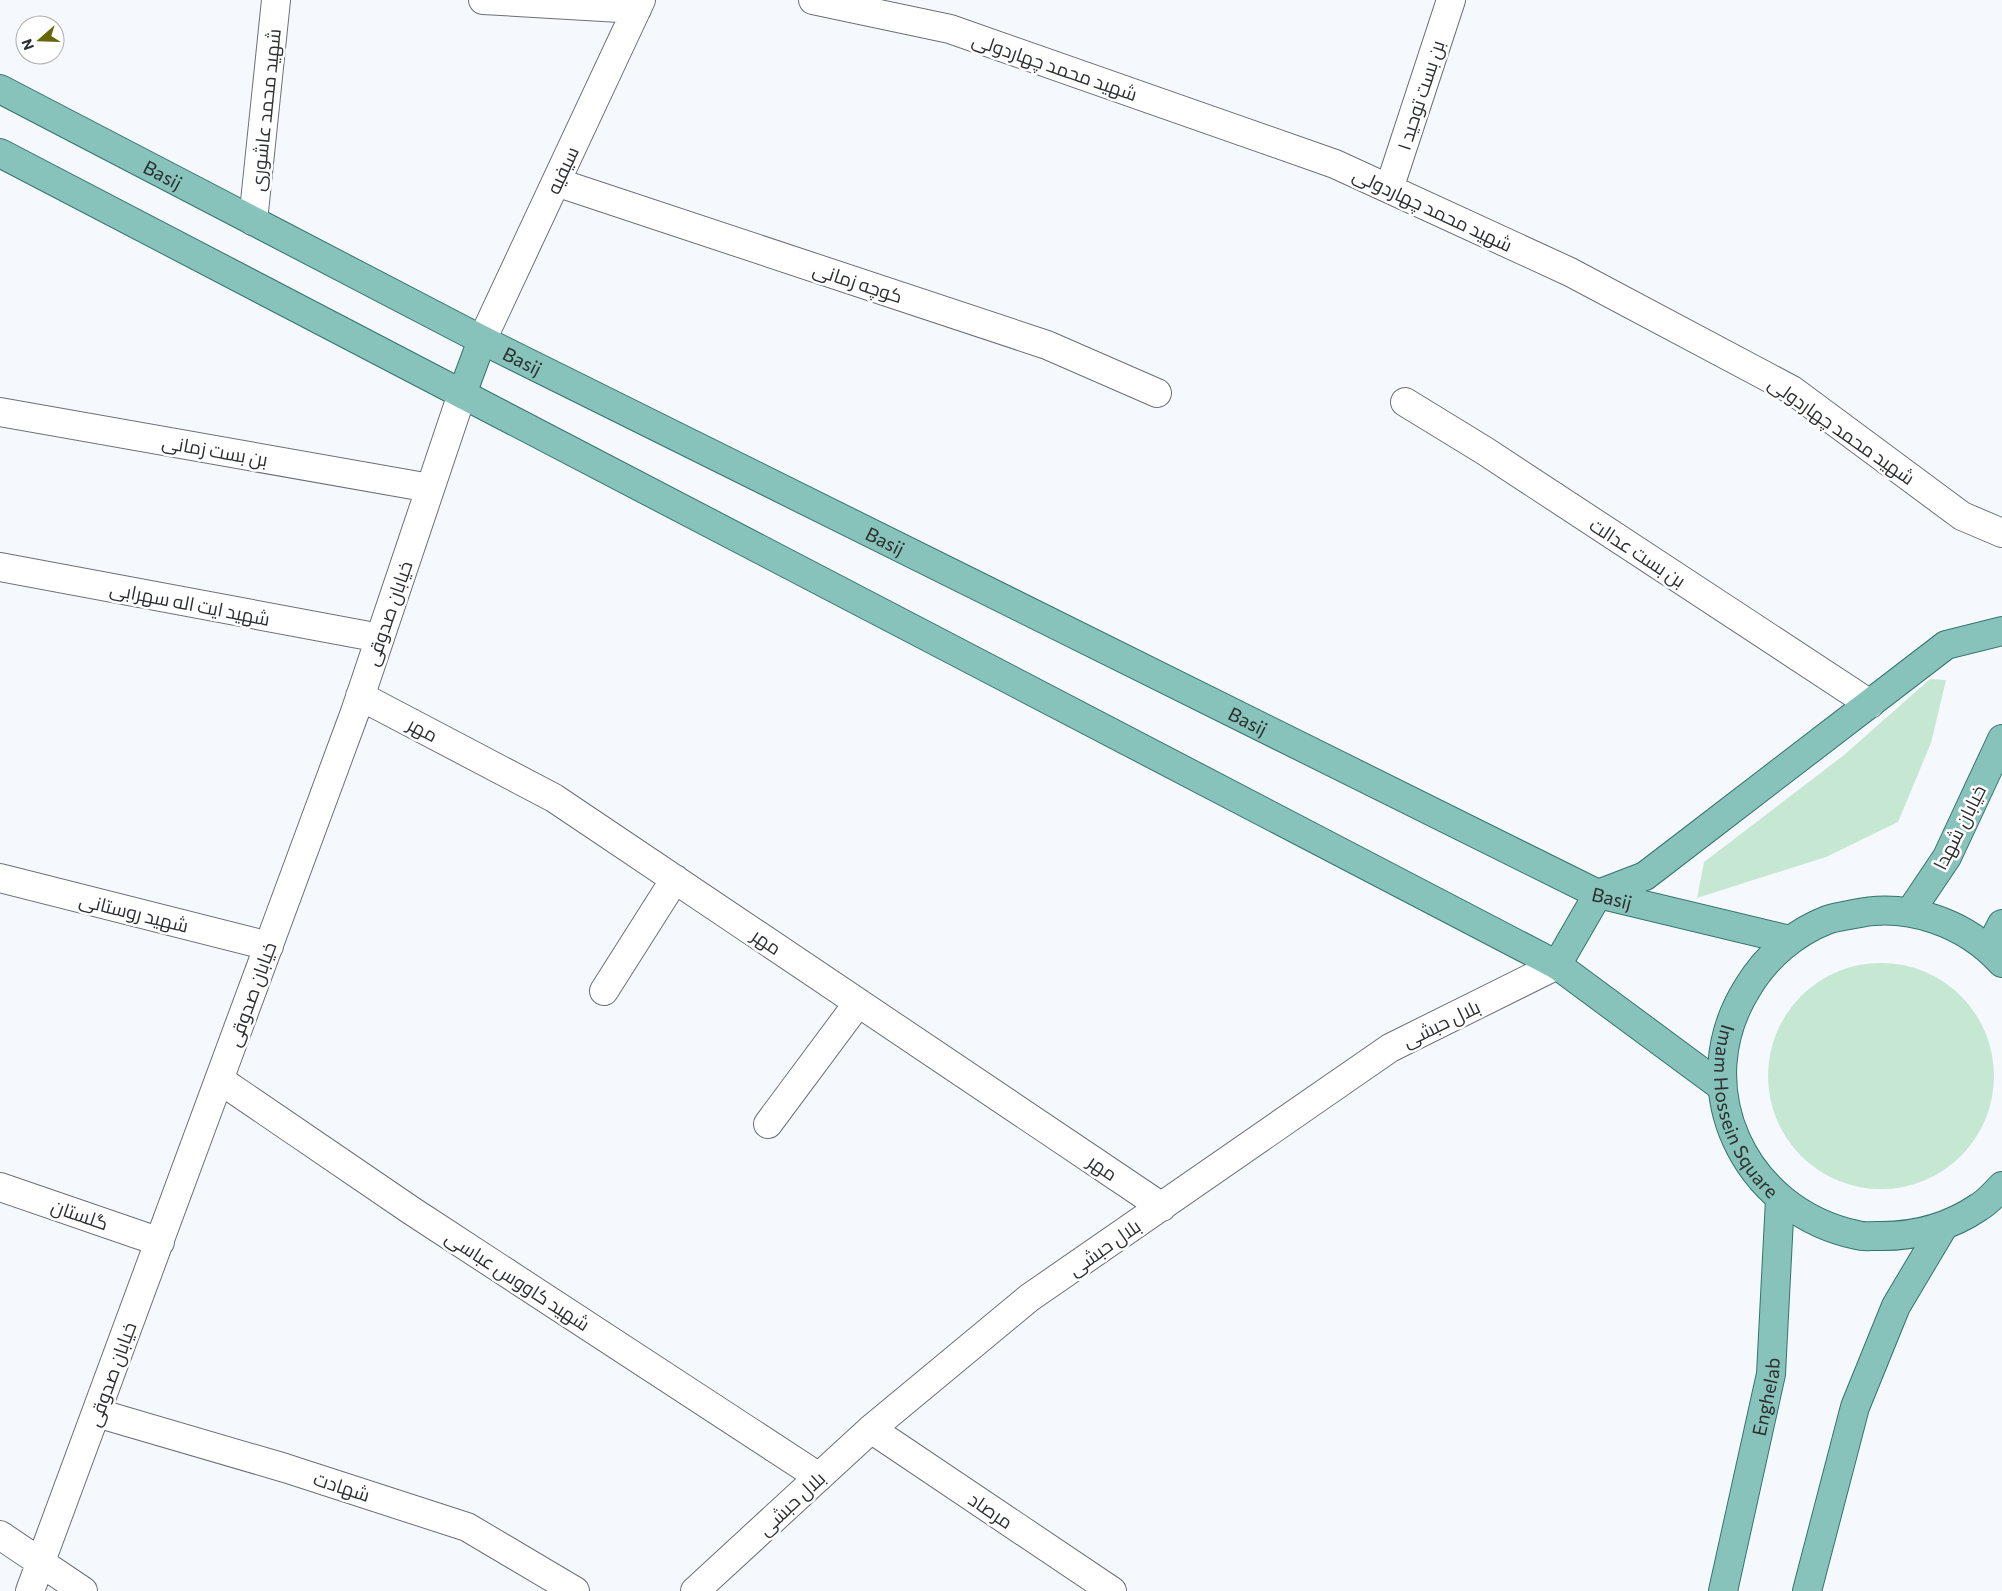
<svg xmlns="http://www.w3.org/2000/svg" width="2002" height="1591" font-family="Commissioner,Cairo,sans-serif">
  <rect width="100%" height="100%" fill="#f5f9fe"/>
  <path fill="#c6e8d2" d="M1930 679 1946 680 1931 743 1898 822 1826 857 1697 898 1704 862 1844 755Z
    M1768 1076a113 113 0 1 1 226 0a113 113 0 1 1-226 0Z"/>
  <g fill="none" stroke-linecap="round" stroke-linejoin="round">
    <g stroke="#6c7076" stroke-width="30">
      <path id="minor" d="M483 0 637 9
        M813 0 950 29 1335 164 1570 272 1792 390 1962 516 2002 533
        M556 182 1047 345 1157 393
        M1389 189 1451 0
        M253 221 276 0
        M482 340 641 0
        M1405 402 1485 451 1870 704
        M0 412 430 488
        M0 567 380 638
        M360 696 554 798 1162 1207
        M0 878 269 946
        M604 991 675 879
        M220 1080 412 1211 819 1477
        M768 1124 858 1003
        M0 1187 160 1242
        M97 1413 285 1468 467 1527 575 1591
        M871 1429 1112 1591
        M0 1535 83 1591
        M30 1591 355 712 462 394
        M695 1591 871 1429 1029 1298 1390 1048 1557 965"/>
    </g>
    <g stroke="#34756d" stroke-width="30">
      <g id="major">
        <path id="s1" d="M0 89 482 340 1598 894 1790 940"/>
        <path d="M0 153 1557 965 1722 1087"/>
        <path d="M462 394 482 340"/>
        <path d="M1910 912 1947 857 2002 739"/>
        <path d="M1989 949 2002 924"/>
        <path id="s2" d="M2002 963C1966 923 1907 902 1854 914 1845 916 1835 917 1827 920 1794 933 1766 957 1748 987 1685 1086 1743 1211 1857 1235 1863 1237 1870 1236 1876 1236 1913 1237 1948 1228 1979 1207 1988 1202 1995 1193 2002 1186"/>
        <path d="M1557 965 1598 894 1645 876 1946 645 2002 631"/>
        <path id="s3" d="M1723 1591 1771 1374 1780 1199"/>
        <path d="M1807 1591 1855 1407 1896 1306 1943 1227"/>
      </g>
    </g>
    <use href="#minor" stroke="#fff" stroke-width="28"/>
    <use href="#major" stroke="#87c3bb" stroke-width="28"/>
  </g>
  <g text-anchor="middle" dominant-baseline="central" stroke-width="5" stroke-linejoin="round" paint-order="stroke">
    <g font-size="19" fill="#2d2f31" stroke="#fff">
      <text transform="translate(1055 66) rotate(19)">شهید محمد چهاردولی</text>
      <text transform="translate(1420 95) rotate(-72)">بن بست توحید ۱</text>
      <text transform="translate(265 110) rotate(-84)">شهید محمد عاشوری</text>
      <text transform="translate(562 170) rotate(-65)">سیفیه</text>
      <text stroke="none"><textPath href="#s1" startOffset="184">Basij</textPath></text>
      <text transform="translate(1433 209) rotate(25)">شهید محمد چهاردولی</text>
      <text transform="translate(858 282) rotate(18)">کوچه زمانی</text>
      <text stroke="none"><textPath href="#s1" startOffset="589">Basij</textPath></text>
      <text transform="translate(1842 430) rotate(35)">شهید محمد چهاردولی</text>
      <text transform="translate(215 450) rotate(10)">بن بست زمانی</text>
      <text stroke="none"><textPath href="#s1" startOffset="994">Basij</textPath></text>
      <text transform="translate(1638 552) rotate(33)">بن بست عدالت</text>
      <text transform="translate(190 603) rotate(11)">شهید ایت اله سهرابی</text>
      <text transform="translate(388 613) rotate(-71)">خیابان صدوقی</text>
      <text stroke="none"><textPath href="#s1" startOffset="1399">Basij</textPath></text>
      <text transform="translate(423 729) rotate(28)">مهر</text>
      <text transform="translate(1959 827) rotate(-63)">خیابان شهدا</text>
      <text stroke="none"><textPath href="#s1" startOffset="1804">Basij</textPath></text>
      <text transform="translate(134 912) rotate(14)">شهید روستانی</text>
      <text transform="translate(767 941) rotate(34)">مهر</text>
      <text transform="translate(251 994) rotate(-70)">خیابان صدوقی</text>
      <text transform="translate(1441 1023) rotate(-26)">بلال حبشی</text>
      <text stroke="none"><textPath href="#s2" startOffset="431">Imam Hossein Square</textPath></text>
      <text transform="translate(1103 1167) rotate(34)">مهر</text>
      <text transform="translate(80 1214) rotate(19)">گلستان</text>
      <text transform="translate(1104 1247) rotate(-35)">بلال حبشی</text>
      <text transform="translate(518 1280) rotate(33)">شهید کاووس عباسی</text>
      <text transform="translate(111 1374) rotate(-70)">خیابان صدوقی</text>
      <text stroke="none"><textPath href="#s3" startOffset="199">Enghelab</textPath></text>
      <text transform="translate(342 1486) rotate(18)">شهادت</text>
      <text transform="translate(791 1503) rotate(-43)">بلال حبشی</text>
      <text transform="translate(991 1510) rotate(34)">مرصاد</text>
    </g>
  </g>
  <g transform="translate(40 40) rotate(250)"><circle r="24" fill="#ffffff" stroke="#abacad"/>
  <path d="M0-4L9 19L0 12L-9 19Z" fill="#656806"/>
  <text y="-8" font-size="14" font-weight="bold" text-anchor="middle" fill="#2d2f31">N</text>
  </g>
</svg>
